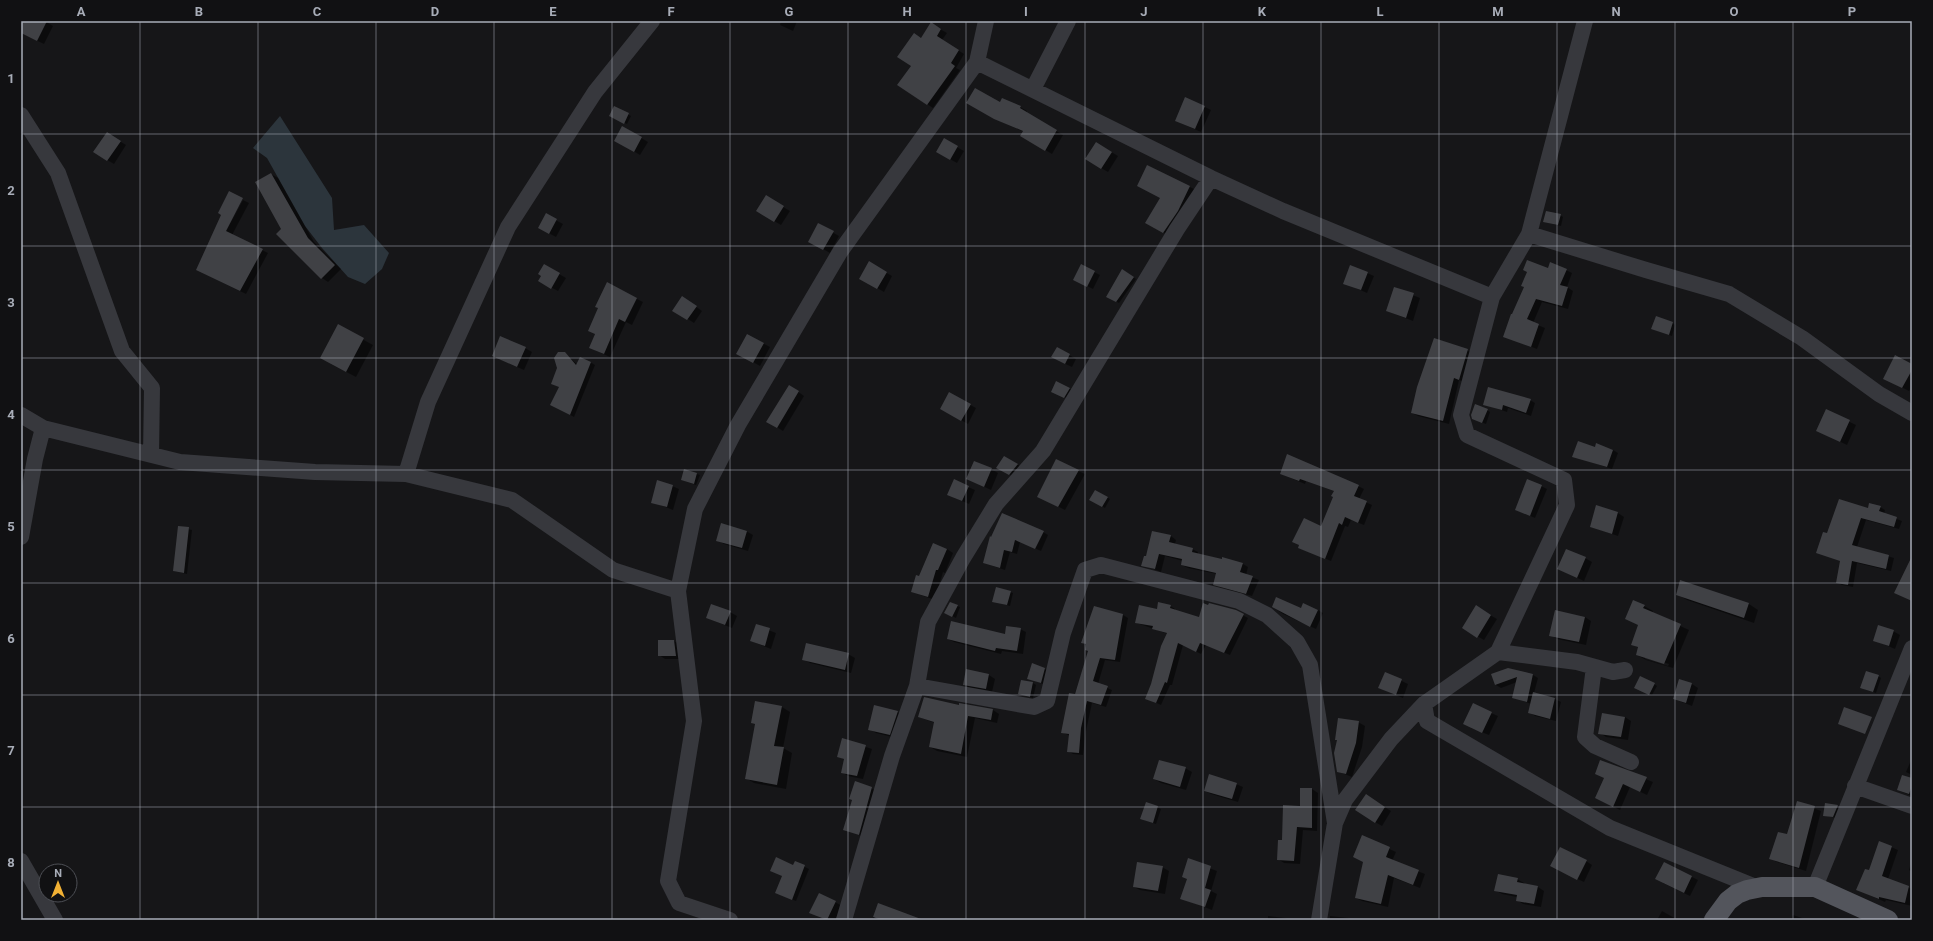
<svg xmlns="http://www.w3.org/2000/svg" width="1933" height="941" font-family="Roboto,sans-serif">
  <rect width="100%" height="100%" fill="#161618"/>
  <path fill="#2c353c" d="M280 116 332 198 334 230 364 225 389 253 382 269 365 284 348 277 322 248 305 226 267 158 253 148Z"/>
  <path fill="#0007" fill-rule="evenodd" d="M21 21H48V23L53 26 44 44 21 33Z
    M781 21H797L793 31 780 25Z
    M931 24 947 33 942 40 964 54 956 68 960 70 933 108 899 85 912 66 922 39Z
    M968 103 1000 104 1020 107 1027 111 1026 113 1063 135 1052 154 1022 136 1024 132 1002 122Z
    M1205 107 1211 110 1201 132 1176 121Z
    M615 108 631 116 627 124 610 116Z
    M623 127 648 142 640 155 615 140Z
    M113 137 126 145 114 164 94 152Z
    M944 140 964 151 957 163 937 152Z
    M1103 147 1118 156 1108 172 1101 168Z
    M271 174 278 178 314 242 341 269 328 282 322 278 277 234 282 229Z
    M1190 187 1196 190 1170 236 1146 223 1161 198Z
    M230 193 223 234 224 235 243 200 249 203 232 235 268 253 246 294 203 273Z
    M766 197 790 211 781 225 757 211Z
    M546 215 563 224 556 237 539 228Z
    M1560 215 1563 217 1561 226 1545 222Z
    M818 224 839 236 830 253 809 241Z
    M869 263 892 276 884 292 860 278Z
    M545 266 566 278 558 291 539 281Z
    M1548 269 1566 270 1572 273 1567 287 1573 291 1568 309 1542 302 1533 323 1545 328 1537 349 1504 336Z
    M1094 272 1100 275 1093 289 1081 283Z
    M1126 272 1136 279 1119 303 1107 296Z
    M1367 273 1374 276 1367 293 1345 283Z
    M607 284 643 302 632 325 626 322 610 357 590 348 595 334 599 308Z
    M1395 288 1420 298 1413 321 1387 311Z
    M688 301 702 311 694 323 674 310Z
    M1673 323 1675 325 1672 336 1655 330Z
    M338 326 373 345 356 377 331 364Z
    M747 335 770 347 760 366 744 357Z
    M1435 339 1474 353 1465 382 1459 380 1449 424 1418 416 1412 413Z
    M525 348 532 352 524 370 499 359Z
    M1057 348 1076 359 1072 367 1059 361Z
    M564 353 578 365 590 362 595 365 574 417 555 407 560 387 552 384Z
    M1912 365V386L1909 391 1891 382Z
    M1056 382 1072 390 1067 398 1055 393Z
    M790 386 804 396 783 431 767 421Z
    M950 394 976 408 968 424 941 409Z
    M1530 400 1535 403 1531 416 1508 408 1507 412 1484 404Z
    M1487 410 1490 412 1486 424 1476 420Z
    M1827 411 1856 425 1847 445 1824 434Z
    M1613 450 1618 453 1612 469 1573 456Z
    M1004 457 1020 466 1012 476 998 468Z
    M991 469 998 473 991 490 968 479Z
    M1078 471 1085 474 1065 510 1045 500Z
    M697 474 700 475 696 485 682 480Z
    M1281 474 1358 486 1364 489 1359 499 1372 505 1364 525 1351 520 1348 527 1345 526 1331 561 1299 548 1322 527 1334 497V491L1306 481 1305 484Z
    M672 486 679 489 673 510 653 502Z
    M1541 486 1547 489 1535 518 1516 510Z
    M968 487 975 490 969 504 955 498Z
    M1095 491 1110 499 1105 508 1090 499Z
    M1880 507 1885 510 1884 514 1902 521 1899 529 1866 520 1857 547 1894 558 1891 571 1857 563 1853 587 1842 585 1837 582 1841 561 1817 552 1828 535 1868 509Z
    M1618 513 1624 517 1618 536 1591 527Z
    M179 527 192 530 187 574 174 571Z
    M746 531 753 535 748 551 724 544 717 540Z
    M1043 532 1048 535 1041 551 1020 542 1017 554 1010 552 1005 570 984 563 990 537Z
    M1171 536 1176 540 1175 544 1192 549 1198 552V554L1243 564 1248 567 1246 575 1259 580 1252 596 1220 587 1215 584 1217 574 1188 568 1182 565 1183 561 1165 556 1161 572 1143 565Z
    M947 549 953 553 945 573 943 572 935 600 912 592 920 578Z
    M1585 558 1592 562 1584 581 1558 569Z
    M1010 592 1013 593 1010 606 993 601Z
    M1677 594 1749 604 1758 610 1754 623 1687 600Z
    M957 606 960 607 956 618 948 614Z
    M1170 606 1175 609V611L1200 618 1235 611 1248 618 1230 655 1206 645 1201 654 1183 645 1172 685H1170L1161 705 1152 701 1168 634 1137 623 1158 610Z
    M1644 606 1653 611 1652 613 1689 630 1673 668 1646 660 1637 655 1639 648 1633 645 1639 625 1626 619ZM1645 657 1669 664 1668 666 1645 659Z
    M1273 607 1318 610 1323 613 1316 629 1283 614Z
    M1476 607 1497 619 1484 640 1463 628Z
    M730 612 737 616 732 628 707 618Z
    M1123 615 1128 618 1120 662 1105 660 1098 684 1112 690 1106 707 1092 703 1086 731 1083 755 1073 754 1068 751 1070 736 1062 732 1089 652 1086 650 1087 645 1082 642Z
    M1585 617 1591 621 1586 645 1557 639 1551 635Z
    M756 625 776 633 771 649 751 641Z
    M1020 629 1026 632 1023 654 1002 651 1001 654 954 642 948 639 1006 635Z
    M1893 631 1900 635 1895 649 1874 640Z
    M659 641H674L681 645 682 659H665L659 655Z
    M848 654 855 658 851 673 810 663 803 659Z
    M1045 669 1051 672 1048 686 1028 678Z
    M1508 669 1533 675 1538 678 1534 693 1555 699 1561 702 1556 721 1535 716 1529 712 1531 704 1513 697 1517 682 1501 688 1496 685 1492 675Z
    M1385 673 1408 684 1403 698 1379 688Z
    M989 675 995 679 992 692 970 688 964 684Z
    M1878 676 1881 678 1876 693 1864 689Z
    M1033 683 1036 685 1033 698 1019 694Z
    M1654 684 1657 686 1652 695 1639 689Z
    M1692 684 1698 688 1692 706 1674 699Z
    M959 706 993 710 999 714 997 723 975 718 967 757 937 751 930 747 935 723 919 717Z
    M782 707 790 712 783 748 792 753 786 789 754 783 746 778 756 725 752 723Z
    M897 712 903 715 896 738 876 733 869 729Z
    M1491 713 1498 716 1489 735 1471 728Z
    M1625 717 1631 721 1628 740 1606 737 1600 733Z
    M1358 722 1365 726 1362 747 1352 777 1337 771 1338 740Z
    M842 739 872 749 863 779 848 776 842 772 845 760 838 756Z
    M1912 758V775L1906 772Z
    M1601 761 1653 782 1647 795 1630 787 1620 810 1602 801 1605 778 1597 774Z
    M1185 768 1192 772 1186 790 1161 783 1154 779Z
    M1912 779V796L1898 790Z
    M1236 784 1243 787 1238 802 1211 794 1205 791Z
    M871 788 878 792 866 838 844 829 853 801 850 799Z
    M1301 789H1312L1318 793 1317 831 1303 830 1300 864 1284 863 1278 859 1283 841 1301 807Z
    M1372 799 1391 811 1382 826 1375 822Z
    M1798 802 1821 811 1806 871 1777 862 1771 859 1788 836Z
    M1146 803 1161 809 1156 824 1144 820Z
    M1826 804 1840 808 1836 818 1824 815Z
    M1363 837 1396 852 1392 861 1425 874 1420 888 1394 878 1388 907 1362 901 1356 898 1364 862Z
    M1891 847 1898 850 1888 879 1912 889V906L1886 900 1885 902 1858 890 1869 872Z
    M1188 860 1217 871 1211 891 1217 894 1212 910 1181 898 1188 879Z
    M1912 860V872L1909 870Z
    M1586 861 1592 865 1584 882 1558 870Z
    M795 862 809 869 796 901 781 895 783 876 772 871 794 866Z
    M1162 867 1169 871 1165 894 1140 890 1134 887Z
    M1692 877 1698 880 1690 896 1663 883Z
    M1517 879 1524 883V884L1538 887 1544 891 1541 907 1523 904 1517 900V897L1502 894 1495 890Z
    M835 902 842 906 835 920H826L817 916Z
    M879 904 909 920H872Z
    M1662 911 1678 920H1657Z
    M1793 915 1808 920H1791Z
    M1268 916 1285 918 1289 920H1268Z
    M1330 916 1348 918 1352 920H1330Z"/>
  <path fill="#404145" d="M21 21H47L37 41 21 33Z
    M931 22 941 29 937 36 959 50 951 63 955 66 927 105 897 85 911 66 897 57 914 33 921 38Z
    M975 88 1000 102 1002 98 1021 106 1020 108 1057 130 1045 151 1020 136 1023 131 994 119 966 103Z
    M1185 97 1205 106 1195 129 1175 121Z
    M614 106 629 113 624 124 609 116Z
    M622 126 642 137 634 152 614 141Z
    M107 132 121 141 107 161 93 152Z
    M944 138 958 146 950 160 936 152Z
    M1096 142 1112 152 1101 169 1085 159Z
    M1147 165 1190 186 1178 211 1163 233 1145 223 1160 198 1137 186Z
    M271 173 308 238 335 265 321 279 276 234 281 229 255 182Z
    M229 191 243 198 226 231 263 249 240 291 196 270 221 215 218 213Z
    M766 195 784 206 774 222 756 211Z
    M1546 211 1561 214 1558 225 1543 222Z
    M546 213 557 219 549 234 538 228Z
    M818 223 834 231 823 250 808 242Z
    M1527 260 1548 268 1550 262 1567 269 1560 285 1568 287 1562 306 1536 299 1527 319 1539 324 1531 347 1503 337 1511 314H1512L1524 287 1521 286 1527 272 1523 270Z
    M869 261 887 272 877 289 859 279Z
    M544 264 560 273 551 289 538 281 541 276 538 274Z
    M1081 264 1095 271 1087 287 1073 280Z
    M1350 265 1368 272 1361 290 1343 284Z
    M1122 269 1134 277 1116 302 1106 297Z
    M607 282 637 298 625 322 619 319 604 354 589 348 595 334 588 331 598 308 595 307Z
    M1394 287 1414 293 1406 318 1386 311Z
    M682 296 697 306 687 320 672 311Z
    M1656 316 1673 322 1669 335 1651 329Z
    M338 324 364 338 346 372 320 358Z
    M747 334 764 343 753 363 736 354Z
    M500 336 526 347 517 367 492 356Z
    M1434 338 1468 349 1459 380 1454 378 1443 421 1411 413 1417 387Z
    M1057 347 1070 354 1065 364 1051 357Z
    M558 352H565L576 365 580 357 591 362 570 415 550 405 559 387 551 384 557 368 554 358Z
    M1895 355 1912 364V370L1902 388 1883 379Z
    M1056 381 1070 388 1064 398 1051 392Z
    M789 385 799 391 777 428 766 422Z
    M1488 387 1531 399 1526 413 1503 405 1502 410 1483 405Z
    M949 392 971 404 961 421 940 409Z
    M1475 404 1488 409 1482 423 1472 419 1471 415Z
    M1826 409 1850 420 1840 442 1816 431Z
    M1578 441 1595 447 1596 443 1613 450 1607 467 1572 457Z
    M1287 454 1359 485 1354 496 1367 501 1358 523 1345 517 1342 525 1339 523 1325 559 1298 548 1299 545 1292 542 1304 518 1321 526 1333 497 1331 496 1334 491 1300 479 1299 481 1280 474Z
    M1004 456 1018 464 1009 475 996 468Z
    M1056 459 1079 470 1058 507 1037 497Z
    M974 461 992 468 984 487 966 479Z
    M684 469 697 473 694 484 681 480Z
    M954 479 969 486 962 501 947 495Z
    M1527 479 1542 485 1530 516 1515 510Z
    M657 480 673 485 667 507 651 503Z
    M1095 490 1108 497 1102 507 1089 500Z
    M1839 499 1868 508 1869 503 1881 506 1879 511 1897 517 1894 527 1861 518 1852 545 1889 555 1886 569 1852 561 1848 585 1836 583 1840 561 1816 553 1823 532 1827 533Z
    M1596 505 1618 512 1612 534 1590 527Z
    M1002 513 1044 531 1035 549 1015 540 1012 552 1004 550 1000 568 983 563 990 536 991 537Z
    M721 523 747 531 742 548 716 541Z
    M178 526 189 527 184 573 173 571Z
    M1152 531 1171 535 1169 542 1193 548 1192 552 1222 559V557L1243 563 1240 572 1253 576 1246 594 1213 585 1216 573 1181 565 1182 559 1159 554 1155 569 1141 566 1144 556H1146Z
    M933 543 947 549 938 570H936L928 597 911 592 916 575 919 576Z
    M1566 549 1586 557 1577 578 1557 569Z
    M1912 556V601L1894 593Z
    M1680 580 1749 603 1744 618 1676 595Z
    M996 587 1011 591 1007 605 992 602Z
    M1276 597 1301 608 1303 603 1318 610 1310 627 1272 607Z
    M1633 600 1645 605 1643 608 1681 624 1664 664 1636 655 1638 647 1631 645 1638 625 1625 619Z
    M950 602 958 605 952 617 944 613Z
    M1158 602 1171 605 1170 608 1199 617 1203 603 1208 605 1209 603 1236 610 1244 614 1224 653 1200 643 1196 652 1178 643 1167 683 1165 682 1156 703 1145 699 1151 684 1161 646 1167 633 1152 629 1153 626 1135 623 1139 605 1157 609Z
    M711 604 731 611 725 625 706 618Z
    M1476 605 1491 615 1477 638 1462 628Z
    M1094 606 1123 614 1115 660 1100 658 1093 681 1108 686 1101 705 1087 701 1081 728 1079 753 1067 752 1069 734 1061 733 1069 693 1075 694 1088 651 1085 650 1086 644 1081 643Z
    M1555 610 1585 617 1579 642 1549 636Z
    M951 621 1005 634 1006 626 1021 628 1017 651 996 648 995 651 947 639Z
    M756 624 770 628 765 646 750 641Z
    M1878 625 1894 630 1889 646 1873 641Z
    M658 640H674L676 656H658Z
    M806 643 849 653 845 670 802 660Z
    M1032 663 1045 668 1041 683 1027 679Z
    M1508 668 1533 674 1527 702 1512 698 1517 677 1495 685 1491 674Z
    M966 669 989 674 986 689 963 685Z
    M1866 671 1879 675 1873 692 1860 688Z
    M1385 672 1402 679 1396 695 1378 688Z
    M1640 676 1655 683 1649 695 1634 688Z
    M1679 679 1692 683 1686 703 1673 699Z
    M1021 680 1033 682 1030 697 1018 694Z
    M1533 692 1555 698 1550 719 1528 713Z
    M924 697 959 705V703L993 709 991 720 968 716 961 754 929 747 934 722 918 717Z
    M755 701 782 706 774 746 784 747 777 785 745 779 755 724 751 723Z
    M1473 703 1492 712 1482 733 1463 724Z
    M874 705 898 711 890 735 868 730Z
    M1844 707 1872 717 1865 734 1838 724Z
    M1602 713 1625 717 1621 737 1598 734Z
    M1338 718 1359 721 1356 743 1346 774 1337 772 1334 753 1337 740H1335Z
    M842 738 866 745 857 776 841 773 844 759 837 757Z
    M1159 760 1186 767 1180 787 1153 779Z
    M1600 760 1647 777 1640 792 1623 784 1613 807 1595 798 1604 778 1595 774Z
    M1209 774 1237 783 1232 799 1204 791Z
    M1902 775 1912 778V786L1909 794 1897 790Z
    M855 781 872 787 859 835 843 830 852 800 849 799Z
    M1300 788H1312V828L1297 827 1294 861 1277 860 1278 840H1282L1283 805 1300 806Z
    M1366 794 1385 807 1375 823 1355 810Z
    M1797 801 1815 806 1799 868 1769 859 1778 832 1787 834Z
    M1146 802 1158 806 1153 823 1140 819Z
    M1825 803 1838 805 1833 817 1823 816Z
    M1362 835 1390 847 1386 857 1419 870 1413 885 1388 875 1381 904 1355 898 1363 862 1353 857Z
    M1879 841 1892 846 1882 876 1909 886 1905 903 1879 897V899L1856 890 1865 869 1869 870Z
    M1560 847 1587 860 1577 880 1550 866Z
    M776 857 793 865 795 861 805 865 792 900 775 893 782 876 770 871Z
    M1188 858 1211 866 1205 888 1211 890 1205 907 1180 899 1187 879 1182 877Z
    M1137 862 1163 866 1158 891 1133 887Z
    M1664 862 1692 876 1684 893 1655 879Z
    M1498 874 1518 878 1517 882 1538 886 1534 904 1516 901 1517 895 1494 891Z
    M819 893 836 901 827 920 809 913Z
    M878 903 921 919 920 920H881L873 917Z"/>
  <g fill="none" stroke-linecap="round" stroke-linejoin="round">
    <path stroke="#37383d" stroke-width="16" d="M977 62 986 21
      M1033 89 1068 21
      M21 115 58 173 122 351 152 388 151 455
      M1529 234 1585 21
      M21 415 43 428 180 462 315 472 406 474 512 500 613 570 678 591 694 721 668 881 679 903 730 920
      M406 474 428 402 508 227 595 92 652 21
      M21 537 35 459 43 428
      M678 591 695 509 738 425 840 252 977 62 1211 178 1283 211 1492 297
      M1498 652 1577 662 1613 672 1625 670
      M1594 667 1585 737 1595 746 1631 762
      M917 686 1034 707 1047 701 1063 633 1085 570 1101 565 1239 601 1267 615 1297 642 1310 665 1335 823
      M1424 704 1427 721 1610 828 1758 888
      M1855 786 1912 806
      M21 861 55 920
      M1815 887 1912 648
      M844 920 892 756 917 686 928 622 963 558 996 504 1043 451 1177 229 1211 178
      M1319 920 1335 823 1345 800 1391 739 1424 704 1498 652 1567 505 1564 480 1467 435 1461 415 1492 297 1529 234 1646 270 1729 294 1802 338 1879 394 1912 413"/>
    <path stroke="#53555c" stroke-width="20" d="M1714 920 1728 901 1737 894 1747 890 1762 887H1815L1888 920"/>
  </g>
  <path fill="none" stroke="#a8adb8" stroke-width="1" stroke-opacity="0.55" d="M140 21V920M258 21V920M376 21V920M494 21V920M612 21V920M730 21V920M848 21V920M966 21V920M1085 21V920M1203 21V920M1321 21V920M1439 21V920M1557 21V920M1675 21V920M1793 21V920M21 134H1912M21 246H1912M21 358H1912M21 470H1912M21 583H1912M21 695H1912M21 807H1912"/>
  <rect width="1933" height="941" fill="none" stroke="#111113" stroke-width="44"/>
  <g transform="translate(58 883)"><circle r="19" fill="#111113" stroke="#4d4f55"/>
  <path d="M0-3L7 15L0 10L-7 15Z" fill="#f2b134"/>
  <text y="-6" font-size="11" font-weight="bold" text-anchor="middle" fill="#a8adb8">N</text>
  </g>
  <rect x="22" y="22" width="1889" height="897" fill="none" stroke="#a8adb8" stroke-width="1.5"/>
  <g font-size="13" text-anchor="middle" font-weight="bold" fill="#a8adb8">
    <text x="81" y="16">A</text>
    <text x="199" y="16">B</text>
    <text x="317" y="16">C</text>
    <text x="435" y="16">D</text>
    <text x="553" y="16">E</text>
    <text x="671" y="16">F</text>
    <text x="789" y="16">G</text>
    <text x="907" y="16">H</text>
    <text x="1026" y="16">I</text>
    <text x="1144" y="16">J</text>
    <text x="1262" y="16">K</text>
    <text x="1380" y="16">L</text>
    <text x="1498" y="16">M</text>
    <text x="1616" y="16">N</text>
    <text x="1734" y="16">O</text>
    <text x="1852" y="16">P</text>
    <text x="11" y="83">1</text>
    <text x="11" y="195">2</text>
    <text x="11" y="307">3</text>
    <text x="11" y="419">4</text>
    <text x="11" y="531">5</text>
    <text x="11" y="643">6</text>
    <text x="11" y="755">7</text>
    <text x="11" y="867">8</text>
  </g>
</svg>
